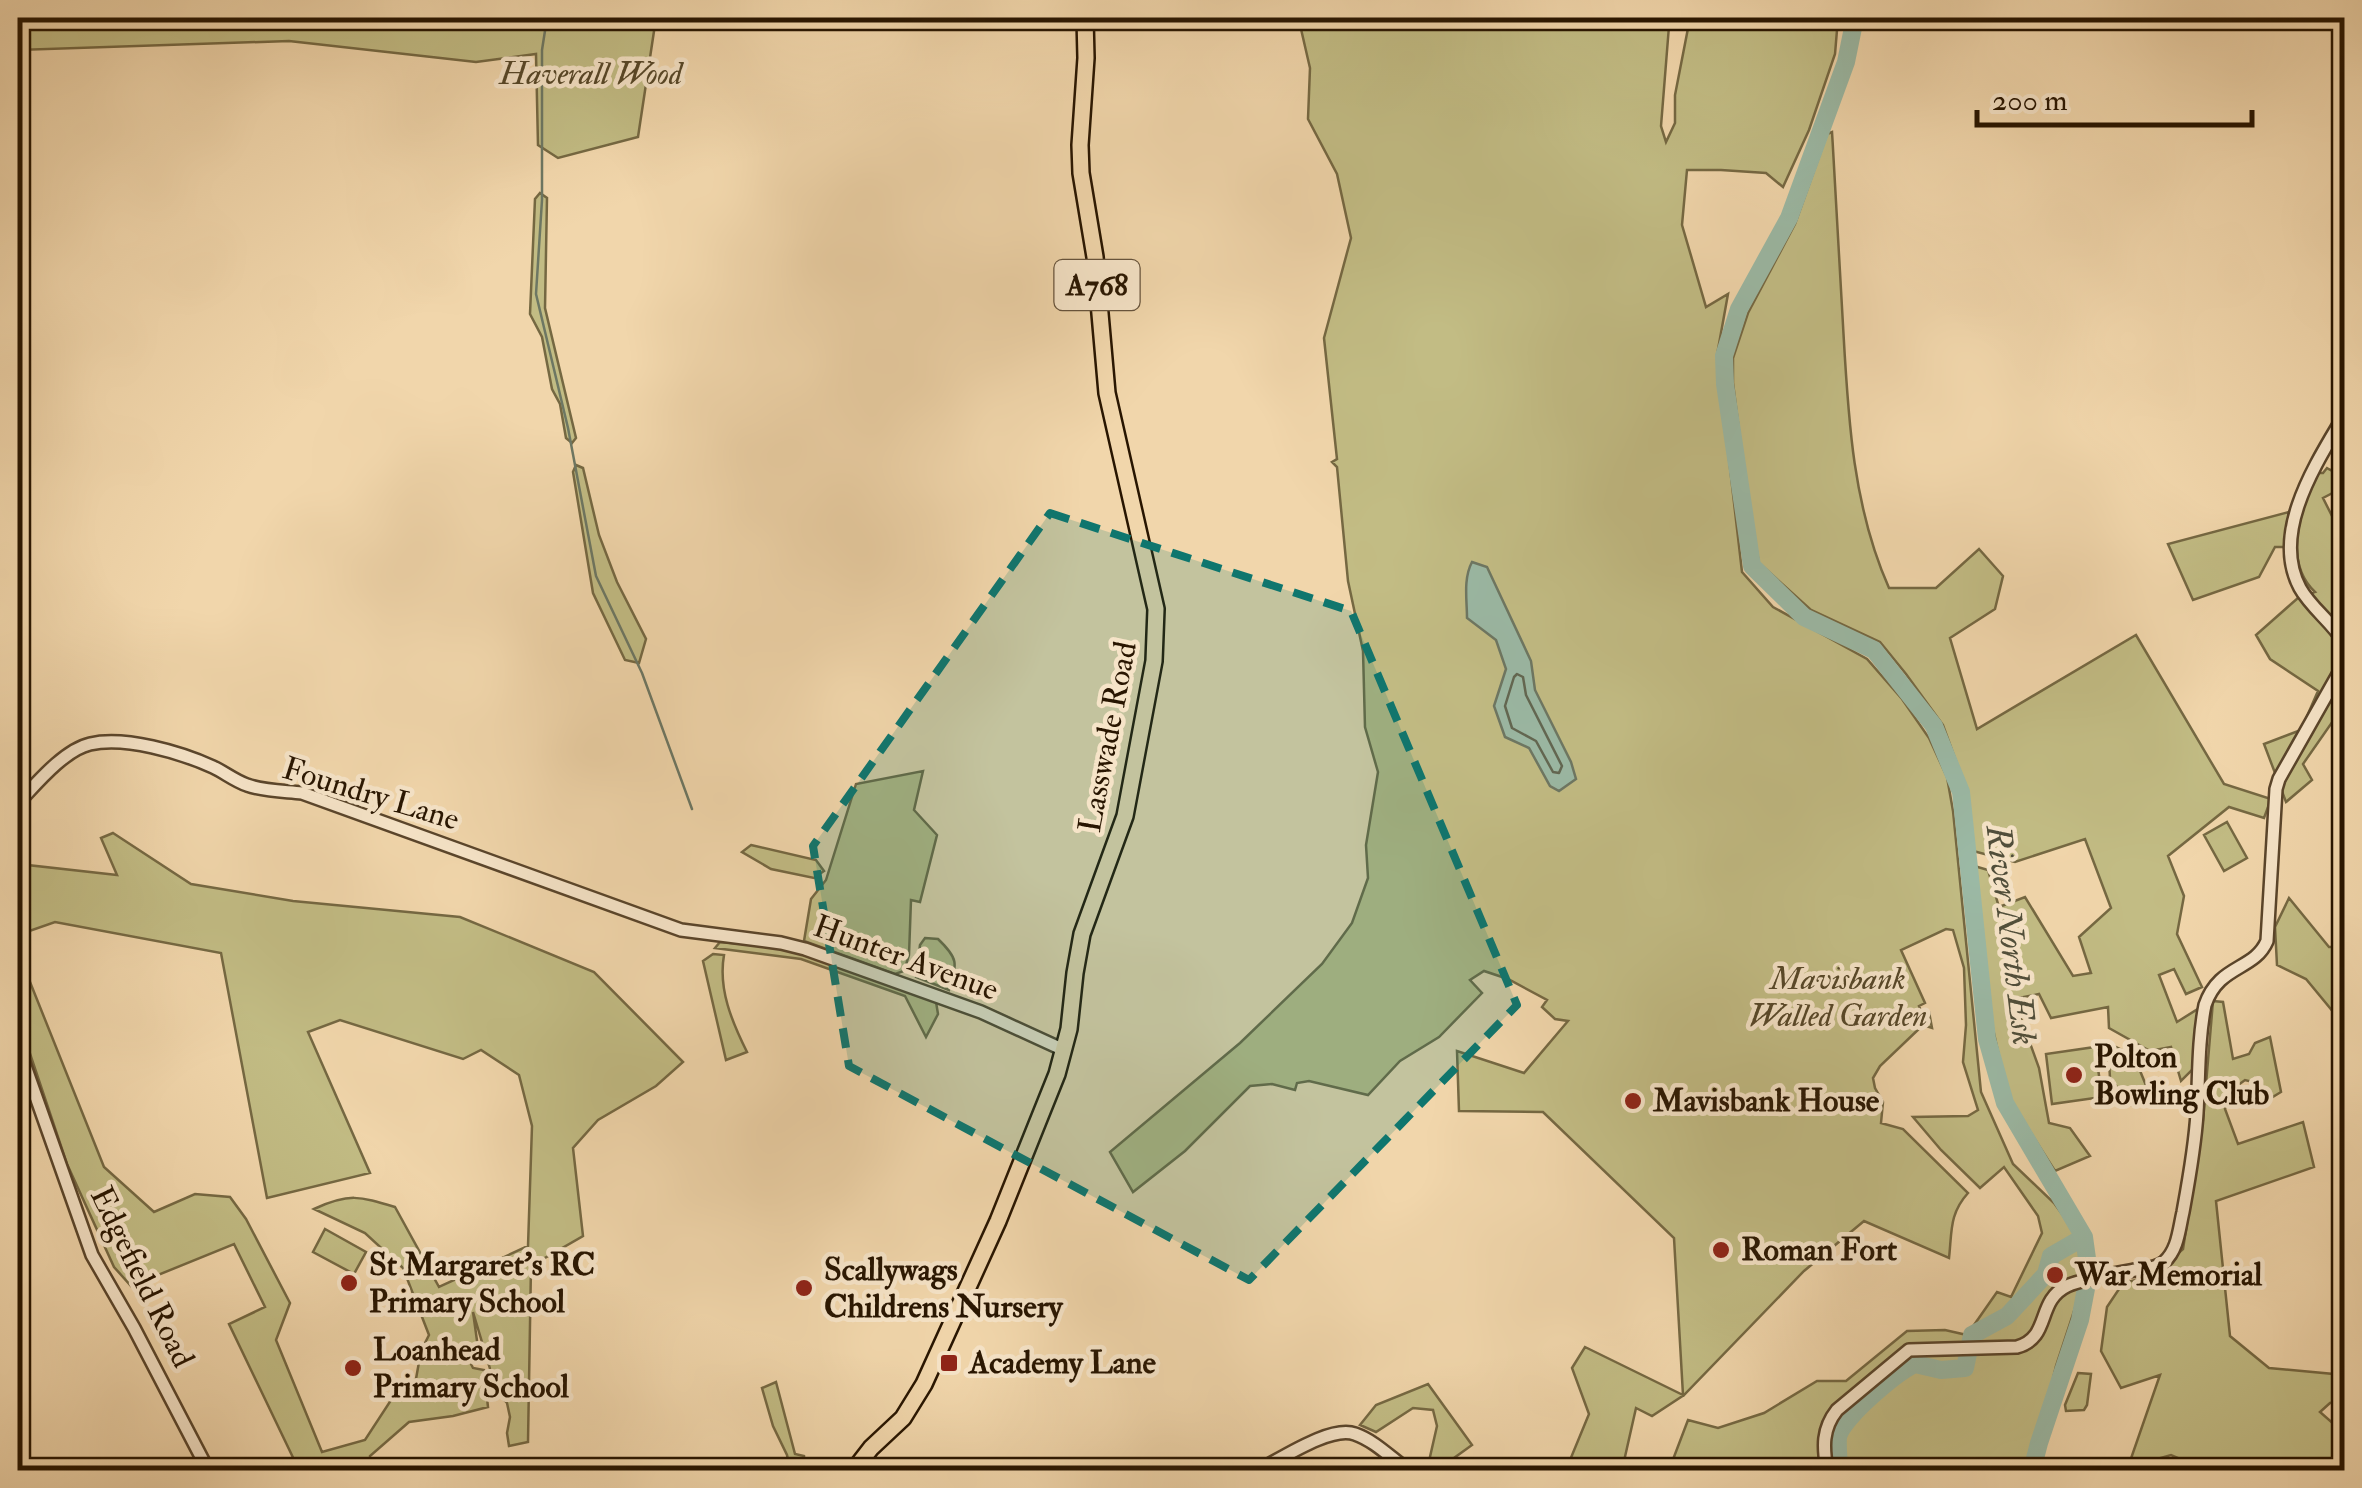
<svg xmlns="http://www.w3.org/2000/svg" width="2362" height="1488" font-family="'IM FELL Double Pica',serif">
  <rect width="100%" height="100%" fill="#f1d6ab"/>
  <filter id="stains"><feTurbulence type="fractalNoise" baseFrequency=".002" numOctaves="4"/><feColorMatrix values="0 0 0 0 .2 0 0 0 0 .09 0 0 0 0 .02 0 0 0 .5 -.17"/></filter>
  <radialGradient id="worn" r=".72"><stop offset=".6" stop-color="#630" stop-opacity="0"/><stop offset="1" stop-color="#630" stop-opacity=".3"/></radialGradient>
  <path fill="#c2bc84" stroke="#756842" stroke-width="2.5" d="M18 18H656L638 137 558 158 538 145 536 54 476 62 289 41 18 50Z
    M1320 18H1688L1669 26 1661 126 1666 142 1675 123V95L1690 18H1838L1835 54 1809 130 1783 187 1766 173 1721 170H1687L1682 225 1706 307 1728 294 1717 355 1742 572 1773 607 1867 659 1902 699 1929 738 1947 777 1953 811 1981 1092 2013 1164 2054 1203 2076 1233 2082 1269 2079 1296 2056 1366 2031 1470H1669L1688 1420 1718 1428 1764 1413 1817 1381H1846L1907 1331 1945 1330 1967 1335 1997 1292 2011 1297 2042 1233 2038 1216 2004 1167 1980 1188 1941 1150 1913 1117 1968 1116 1978 1110 1963 1062 1966 1025 1964 968 1953 930 1946 929 1901 950 1925 1003 1919 1006 1922 1014 1929 1012 1932 1028 1923 1025 1880 1066 1873 1078 1875 1088 1883 1102 1881 1123 1903 1129 1968 1193C1949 1214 1952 1232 1949 1258L1864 1221 1804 1271 1684 1395 1652 1416 1636 1408 1622 1470H1561L1568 1465 1589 1414 1572 1368 1585 1347 1683 1395 1674 1238 1543 1112 1459 1111 1457 1051 1524 1073 1568 1021 1555 1019 1542 1007 1547 1000 1508 979 1484 971 1470 980 1482 993 1439 1037 1400 1061 1368 1095 1309 1081 1297 1083 1295 1090 1272 1084 1250 1086 1185 1151 1133 1192 1110 1152 1240 1043 1322 964 1352 923 1368 878 1366 845 1378 772 1365 727 1363 651 1348 581 1337 467 1332 462 1337 459 1324 338 1351 238 1337 174 1308 119 1310 68 1301 29 1302 22 1307 20 1313 25Z
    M1832 132C1836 196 1839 260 1843 325 1848 414 1852 505 1889 588H1936L1979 549 2003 576 1995 609 1950 638 1977 729 2136 635 2224 784 2271 799 2264 818 2229 807 2168 856 2184 896 2177 934 2202 987 2186 994 2174 969 2159 975 2177 1022 2201 1007 2194 1068 2181 1081 2171 1047 2150 1051 2109 1028 2108 1007 2051 1018 2039 994 2014 999 2039 1068 2049 1123 2070 1128 2090 1156 2055 1171 2008 1097 1986 997 1971 865 1988 870 1999 907 2025 897 2073 976 2091 973 2079 937 2111 908 2085 839 2015 862 1973 851 1965 786 1943 725 1906 674 1880 642 1811 610 1759 563 1748 502 1733 383V358L1748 313 1795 224 1827 134Z
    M540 193 547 198 545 308 576 438 572 443 566 438 560 404 552 389 542 337 530 314 535 199Z
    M576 465 583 468 599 535 617 582 646 639 639 663 625 660 593 593 573 472Z
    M2327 468C2336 473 2344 476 2344 487L2323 498 2344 540V599L2340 598 2344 603V690L2341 694 2344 697V722L2335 718 2303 764 2312 780 2286 802 2264 744 2301 730 2318 691 2270 659 2256 635 2299 597 2315 592C2282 561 2301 509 2317 473H2323Z
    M2289 512 2285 547H2275L2259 577 2193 600 2168 544Z
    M923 771 914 810 937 835 920 902 911 900 909 955 904 971 895 974 804 941 811 899 826 880 856 784Z
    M2227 822 2247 858 2224 871 2204 835Z
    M113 833 191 884 293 901 460 917 594 972 683 1062 656 1086 598 1120 573 1148 583 1236 531 1266 528 1442 509 1446 507 1433 510 1417 507 1403 497 1392 473 1312 479 1355 471 1364 473 1368 484 1370 488 1407 453 1416 409 1422 370 1456 371 1470H299L229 1324 265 1307 234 1244 131 1286 114 1267 67 1164 18 1018V952L104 1167 154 1212 195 1194 230 1197 246 1219 290 1303 276 1340 322 1452 365 1440 393 1397 414 1390 421 1351 429 1335 403 1268 365 1233 314 1209C349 1193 359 1196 395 1207L439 1287 528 1246 532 1126 519 1075 481 1050 463 1059 340 1020 308 1032 370 1173 267 1198 221 953 55 922 18 935V864L117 875 101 838Z
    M751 845 816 860 824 871 814 878 771 869 742 852Z
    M2289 898 2329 947H2344V1025L2306 979 2277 965 2275 927Z
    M925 938 938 939C959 959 957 963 949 990L916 977 920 945Z
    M720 942 780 947 805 953 936 1002 938 1014 926 1037 905 996 801 959 715 948Z
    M713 954 724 955C718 989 732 1022 747 1052L726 1060 703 961Z
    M2213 1001 2223 1002 2233 1059 2249 1054 2255 1043 2270 1037 2281 1092 2266 1101 2261 1084 2245 1080 2230 1091 2225 1109 2238 1144 2303 1122 2314 1167 2216 1201 2230 1336 2269 1368 2344 1375V1401L2330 1403 2320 1412 2344 1433V1470H2206L2171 1455 2153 1460 2142 1470H2127L2160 1375 2121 1388 2101 1351 2107 1307 2123 1283 2152 1276 2183 1249 2203 1120Z
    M2108 1043 2134 1056 2154 1105H2131L2110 1078Z
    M2095 1047 2102 1097 2052 1104 2046 1054Z
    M325 1229 366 1252 354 1274 313 1252Z
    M2078 1373 2091 1374 2087 1405 2084 1410 2066 1411 2065 1405Z
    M776 1382 795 1454 804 1456 805 1470H790L787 1455 773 1426 762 1388Z
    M1428 1384 1472 1445 1454 1458 1452 1470H1427L1437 1426 1433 1410 1413 1408 1376 1432 1360 1425 1376 1405Z"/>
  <path fill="#9bb9a5" stroke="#6d7763" stroke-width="2.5" d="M1472 562 1487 567 1531 661 1535 690 1571 762 1576 779 1559 791 1550 786 1529 748 1505 737 1494 706 1506 669 1496 640 1467 618C1467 600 1463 579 1472 562Z"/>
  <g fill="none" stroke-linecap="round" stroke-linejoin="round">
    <path stroke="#626752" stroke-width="2.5" d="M1517 674 1523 677 1526 695 1562 766 1559 773 1553 772 1536 741 1512 728 1505 706 1514 677Z"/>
    <path stroke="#6d7763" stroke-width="2.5" d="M547 18 542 50V200L536 294 568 428 596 576 642 673 692 809"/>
    <path stroke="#9bb9a5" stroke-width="18" d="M1855 18 1846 62 1789 218 1739 309 1724 356 1725 384 1752 566 1804 617 1874 650 1934 726 1961 792 1987 1039 2005 1103 2084 1237 2089 1273 2080 1320 2039 1443 2032 1470
      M1839 1470C1839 1460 1837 1447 1838 1437 1842 1418 1897 1372 1915 1364L1941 1370 1965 1368 1972 1335 2007 1316 2046 1274 2051 1256 2084 1237"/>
    <g stroke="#5a452b" stroke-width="16">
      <path id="minor" d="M2344 416C2317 462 2270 532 2300 588 2311 608 2332 622 2344 642
        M18 803C36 784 64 750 90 744 125 736 180 752 213 767 224 772 235 781 247 785 263 791 284 791 302 793L681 930 781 943 805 949 981 1012 1064 1050
        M18 1046 92 1255 134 1328 208 1470
        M1259 1470C1281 1459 1331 1425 1355 1434 1375 1441 1391 1458 1408 1470
        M1827 1470C1823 1447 1822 1429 1837 1410L1909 1350 2017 1347C2051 1338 2036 1301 2067 1286 2082 1279 2118 1273 2135 1270 2146 1268 2155 1269 2164 1262 2178 1250 2179 1229 2183 1212 2189 1179 2195 1147 2197 1113 2199 1077 2198 1040 2205 1005 2219 964 2254 971 2267 941L2276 789 2279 779 2344 664"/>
    </g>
    <g stroke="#281500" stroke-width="20">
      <path id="major" d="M854 1470 871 1448 903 1418 924 1384 998 1221 1057 1074 1069 1029 1075 973 1082 934 1125 816 1154 661 1156 609 1107 393 1095 257 1081 173 1080 145 1086 58 1085 18"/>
    </g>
    <use href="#minor" stroke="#f6e4c8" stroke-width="11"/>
    <use href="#major" stroke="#f1d6ab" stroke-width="15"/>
  </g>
  <path fill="#0f766e" fill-opacity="0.2" stroke="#0f766e" stroke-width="8" stroke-dasharray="20 12" stroke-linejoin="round" d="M1050 513 1351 611 1517 1005 1249 1280 849 1066 813 846Z"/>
  <g fill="#8f2418" stroke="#f6e4c8" stroke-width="4">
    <circle cx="2074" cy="1075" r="10"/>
    <circle cx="1633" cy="1101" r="10"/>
    <circle cx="1721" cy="1250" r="10"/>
    <circle cx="2055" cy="1275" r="10"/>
    <circle cx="349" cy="1283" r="10"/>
    <circle cx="804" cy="1288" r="10"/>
    <rect x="939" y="1353" width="20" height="20" rx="5"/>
    <circle cx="353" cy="1368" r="10"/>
  </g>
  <g text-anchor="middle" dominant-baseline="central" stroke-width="9" stroke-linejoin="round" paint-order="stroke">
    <rect fill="#f6e4c8" stroke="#66533c" stroke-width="2.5" x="1054.5" y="260" width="85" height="50" rx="8"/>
    <g font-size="30" font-weight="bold" fill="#281500">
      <text x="1097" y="285">A768</text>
    </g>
    <g font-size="32" font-style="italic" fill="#564728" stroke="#f6e4c8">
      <text x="591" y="74">Haverall Wood</text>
      <text x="1838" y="979">Mavisbank<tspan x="1838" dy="37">Walled Garden</tspan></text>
    </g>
    <g font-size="32" fill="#281500" stroke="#f6e4c8">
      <text transform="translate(1108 737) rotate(-79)">Lasswade Road</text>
      <text transform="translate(371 794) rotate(17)">Foundry Lane</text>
      <text transform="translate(906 958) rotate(20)">Hunter Avenue</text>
      <text transform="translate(142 1277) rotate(64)">Edgefield Road</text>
    </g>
    <g font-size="32" font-weight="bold" fill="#281500" stroke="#f6e4c8" text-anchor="start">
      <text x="2094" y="1057">Polton<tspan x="2094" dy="37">Bowling Club</tspan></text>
      <text x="1653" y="1101">Mavisbank House</text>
      <text x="1741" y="1250">Roman Fort</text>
      <text x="369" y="1265">St Margaret's RC<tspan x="369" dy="37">Primary School</tspan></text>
      <text x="824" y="1270">Scallywags<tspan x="824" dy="37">Childrens Nursery</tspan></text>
      <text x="2075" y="1275">War Memorial</text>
      <text x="373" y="1350">Loanhead<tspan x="373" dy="37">Primary School</tspan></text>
      <text x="969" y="1363">Academy Lane</text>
    </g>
    <g font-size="35" font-style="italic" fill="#504e3a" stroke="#f6e4c8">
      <text transform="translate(2011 935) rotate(83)">River North Esk</text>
    </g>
  </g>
  <rect width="2362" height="1488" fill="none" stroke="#f1d6ab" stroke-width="60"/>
  <rect x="20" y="20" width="2322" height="1448" fill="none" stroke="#281500" stroke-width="5"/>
  <rect x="30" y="30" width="2302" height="1428" fill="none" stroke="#281500" stroke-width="2.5"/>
  <path d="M1977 110v15h275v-15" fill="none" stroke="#281500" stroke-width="5"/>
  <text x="1992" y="110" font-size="30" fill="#281500" stroke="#f6e4c8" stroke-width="8" paint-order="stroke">200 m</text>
  <rect width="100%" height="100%" filter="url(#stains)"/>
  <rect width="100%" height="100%" fill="url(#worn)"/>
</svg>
